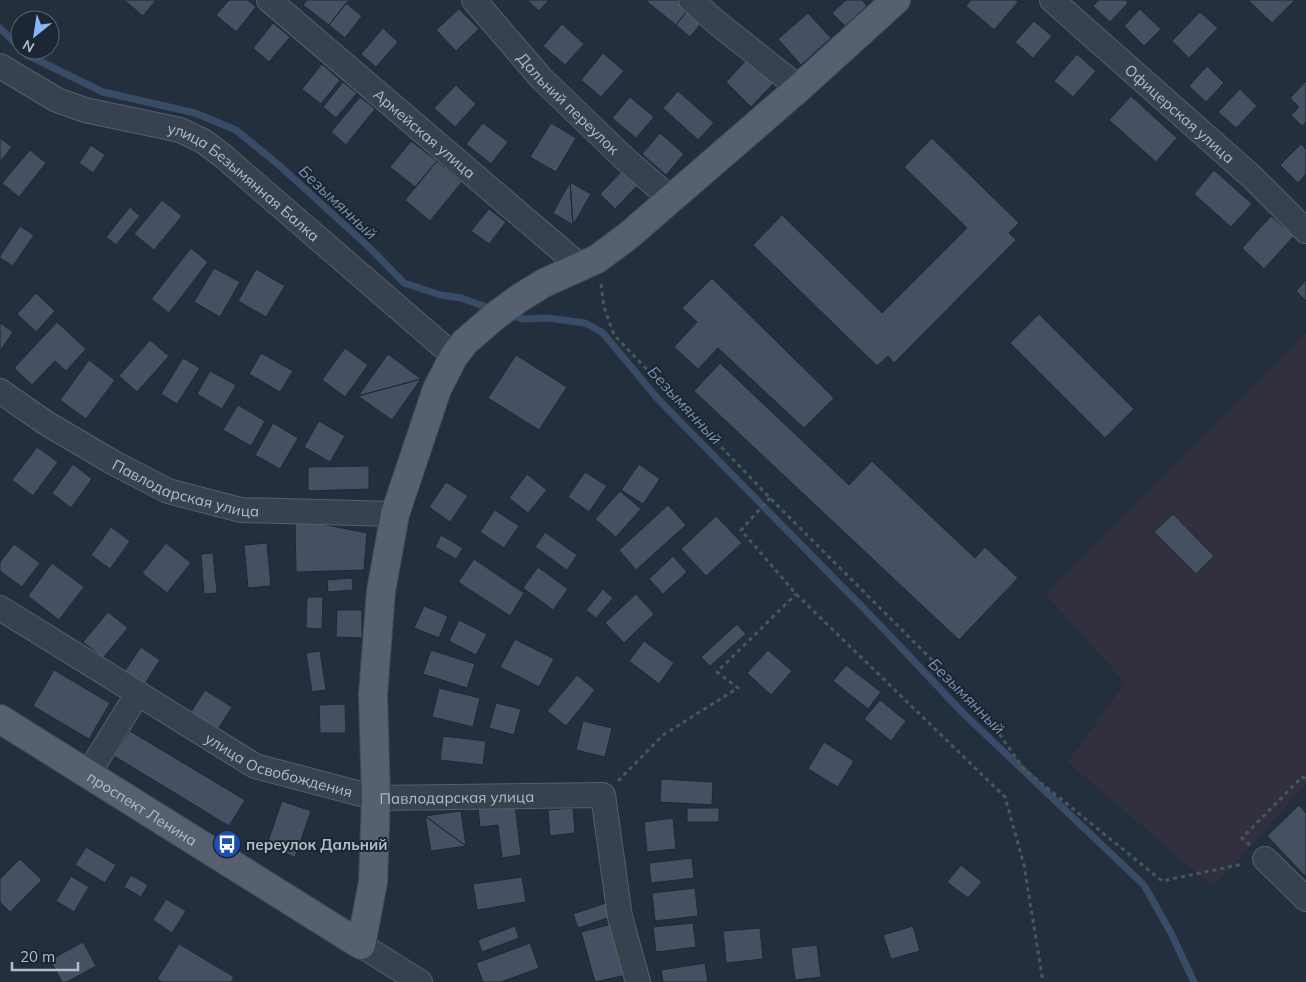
<svg xmlns="http://www.w3.org/2000/svg" width="1306" height="982" font-family="Mulish,sans-serif">
  <rect width="100%" height="100%" fill="#242f3e"/>
  <path fill="#32303f" d="M1306 334V784L1213 887 1068 762 1125 683 1046 594Z"/>
  <g fill="none" stroke-linecap="round" stroke-linejoin="round">
    <path stroke="#394c67" stroke-width="7" d="M0 28 20 48
      M22 50 27 55 103 92 195 113 236 130 280 166 371 249 404 283 441 295 461 298 492 309
      M510 315 523 319 548 318 585 323 603 333 657 398 875 620 963 713 1144 885 1171 933 1194 982"/>
  </g>
  <path fill="#455162" stroke="#1f2835" d="M124 0H156L143 16Z
    M229 0H248L256 7 236 32 216 15Z
    M307 0H349L329 25 303 5Z
    M527 0H549L539 11Z
    M645 0H682L690 7 676 25Z
    M846 0H862L867 6 845 26 832 13Z
    M971 0H1016L1018 2 994 30 966 6Z
    M1099 0H1126L1128 3 1110 22 1093 6Z
    M1248 0H1295L1272 23Z
    M346 3 362 16 345 38 329 25Z
    M690 7 705 19 690 37 676 25Z
    M459 9 479 29 456 51 436 30Z
    M1140 9 1161 29 1144 46 1124 26Z
    M1200 12 1218 28 1189 58 1172 41Z
    M808 13 831 38 801 65 778 39Z
    M1034 21 1052 36 1033 58 1015 42Z
    M273 23 290 37 269 62 253 48Z
    M562 24 584 44 565 65 543 46Z
    M383 28 398 42 376 67 361 54Z
    M603 53 624 71 601 97 581 80Z
    M1077 54 1096 71 1073 97 1054 81Z
    M749 57 775 82 751 107 726 82Z
    M322 64 340 80 321 104 302 89Z
    M1207 66 1224 83 1206 102 1189 86Z
    M1306 81V122L1302 126 1291 115 1299 107 1290 98Z
    M343 82 357 93 336 118 323 107Z
    M456 85 476 104 455 127 434 108Z
    M1240 89 1257 106 1236 128 1218 112Z
    M678 91 714 123 698 140 663 108Z
    M1131 96 1177 138 1156 162 1109 120Z
    M360 97 375 109 346 145 331 132Z
    M630 97 654 117 636 138 612 118Z
    M483 123 508 142 491 164 466 144Z
    M551 123 576 138 556 172 530 157Z
    M660 133 684 154 666 175 642 154Z
    M0 138 12 147 0 162Z
    M932 138 1019 223 1009 233 1016 240 894 363 888 356 877 366 753 245 782 215 882 313 967 228 904 167Z
    M411 141 437 161 415 187 390 167Z
    M1301 144 1306 149V174L1298 183 1280 165Z
    M91 145 105 155 93 173 79 163Z
    M30 150 46 163 19 197 2 183Z
    M437 161 462 182 430 221 405 200Z
    M1214 170 1252 204 1231 227 1194 194Z
    M622 171 637 186 615 209 600 194Z
    M570 182 573 225 553 213Z
    M570 182 591 194 573 225Z
    M162 200 182 216 154 250 134 234Z
    M130 207 140 216 116 245 106 237Z
    M489 209 506 222 489 244 471 231Z
    M1271 216 1294 236 1264 269 1242 248Z
    M20 226 34 235 13 266 0 258V256Z
    M191 248 208 262 169 313 151 299Z
    M214 268 240 282 220 317 194 302Z
    M256 269 285 286 266 317 238 301Z
    M712 278 834 398 804 428 718 348 698 369 674 347 697 322 682 308Z
    M1306 280V301L1296 291Z
    M36 293 55 311 36 332 17 314Z
    M1039 314 1134 409 1105 438 1010 343Z
    M57 322 86 349 66 371 55 361 32 385 14 368Z
    M0 323 13 332 0 351Z
    M150 340 169 356 137 392 119 376Z
    M345 348 368 365 345 397 322 380Z
    M261 353 293 371 280 392 249 374Z
    M388 354 421 379 358 396Z
    M516 355 567 387 539 430 488 398Z
    M183 358 200 368 177 404 161 394Z
    M89 360 115 380 86 419 60 400Z
    M720 363 849 485 872 461 975 558 985 547 1018 578 959 640 694 391Z
    M210 371 236 385 222 409 197 394Z
    M421 379 392 420 358 396Z
    M238 405 265 421 251 446 223 430Z
    M319 421 345 436 330 462 304 447Z
    M273 423 298 438 280 469 255 455Z
    M37 447 58 462 33 496 12 480Z
    M73 464 92 479 71 508 52 493Z
    M639 464 660 479 643 504 621 490Z
    M369 466V489L308 491V467Z
    M585 472 607 486 589 512 568 497Z
    M527 474 547 490 528 513 509 498Z
    M446 482 468 496 450 522 429 507Z
    M620 491 641 509 616 537 595 519Z
    M668 505 686 525 636 570 619 550Z
    M495 510 519 526 504 548 480 532Z
    M1173 514 1214 556 1196 574 1154 532Z
    M716 516 742 543 706 576 681 549Z
    M295 522 322 524 367 533 364 570 296 572Z
    M111 527 130 541 110 569 91 555Z
    M545 532 577 555 567 570 535 547Z
    M441 535 463 548 456 559 435 547Z
    M166 543 191 563 167 593 142 573Z
    M267 543 271 586 248 588 244 545Z
    M14 544 40 563 22 587 0 571V562Z
    M213 553 217 593 204 594 201 554Z
    M673 556 687 572 663 594 649 579Z
    M474 559 524 593 510 616 458 582Z
    M52 563 84 587 59 620 28 596Z
    M538 567 568 589 553 610 523 588Z
    M352 578 353 590 328 592 327 580Z
    M603 589 613 598 596 618 586 610Z
    M636 594 654 614 624 643 605 623Z
    M307 597H323L322 629 306 628Z
    M424 606 448 616 439 638 414 628Z
    M337 610H362V638L336 637Z
    M108 612 128 628 103 658 83 642Z
    M459 620 487 634 476 655 449 641Z
    M737 624 746 634 710 666 701 657Z
    M515 639 554 659 539 687 500 667Z
    M644 641 674 663 659 684 629 661Z
    M141 647 160 660 144 685 124 672Z
    M431 650 475 664 467 688 423 674Z
    M768 650 792 671 771 695 747 673Z
    M320 651 326 690 312 692 306 653Z
    M846 665 881 692 868 709 833 681Z
    M54 670 110 703 89 739 33 706Z
    M577 675 595 690 566 726 547 711Z
    M439 688 480 698 473 727 432 717Z
    M205 690 232 707 216 732 189 715Z
    M880 700 906 721 891 741 864 719Z
    M496 703 521 709 514 735 489 728Z
    M345 704 346 733H320L319 705Z
    M583 721 612 728 605 757 576 750Z
    M130 731 245 800 229 826 114 756Z
    M443 736 486 741 483 765 440 760Z
    M824 742 854 761 838 787 808 769Z
    M661 779 713 782 712 805 660 802Z
    M282 801 311 811 295 857 266 847Z
    M515 804 521 855 502 858 498 825 480 827 478 808Z
    M1299 805 1306 813V877L1267 836Z
    M573 808 575 833 550 836 548 810Z
    M687 808H719V822H687Z
    M461 811 466 846 425 816Z
    M425 816 466 846 431 851Z
    M673 818 676 849 647 852 644 822Z
    M86 847 116 865 105 883 75 865Z
    M692 858 694 878 651 883 649 863Z
    M20 859 42 880 10 912 0 902V879Z
    M961 865 982 882 968 898 947 882Z
    M131 875 148 885 141 897 124 887Z
    M71 876 89 887 74 912 56 901Z
    M522 877 526 902 477 910 473 884Z
    M695 888 698 916 655 921 652 893Z
    M166 899 186 911 172 933 153 920Z
    M606 903 610 917 578 928 573 914Z
    M693 923 696 947 656 952 653 927Z
    M612 924 626 975 595 982 581 932Z
    M515 926 519 938 482 952 478 940Z
    M913 926 920 951 891 959 883 935Z
    M760 928 763 959 726 963 723 931Z
    M83 942 96 966 67 982H62L50 960Z
    M530 943 539 968 501 982H483L476 963Z
    M179 944 234 977 231 982H162L157 979Z
    M817 945 821 977 795 980 791 948Z
    M705 963 708 982H663L661 970Z"/>
  <g fill="none" stroke-linecap="round" stroke-linejoin="round">
    <g stroke="#565f6c" stroke-width="26">
      <g id="minor">
        <path id="s1" d="M269 0 580 266"/>
        <path id="s2" d="M474 0 541 78 625 159 671 199"/>
        <path d="M691 0 716 22 799 88"/>
        <path id="s3" d="M1052 0 1252 177 1306 231"/>
        <path id="s4" d="M0 66 57 100 85 110 180 130 203 141 223 156 454 356"/>
        <path id="s5" d="M0 391 46 423 114 463 168 491 241 510 395 514"/>
        <path id="s6" d="M0 608 255 766 376 798 603 795 620 917 638 982"/>
        <path d="M88 774 138 693"/>
        <path d="M1265 859 1306 899"/>
        <path d="M361 945 420 982"/>
      </g>
    </g>
    <g stroke="#414a57" stroke-width="30">
      <g id="major">
        <path id="s7" d="M0 719 361 945 373 882 376 798 373 694 381 591 395 514 437 389 454 356 465 342 495 316 521 297 544 283 597 259 628 236 799 88 896 0"/>
      </g>
    </g>
    <path stroke="#44595c" stroke-width="3" stroke-dasharray="4 4" stroke-linecap="butt" d="M601 284 604 307 614 335 770 498 983 711 1024 769 1162 881 1243 864
      M770 498 741 530 796 594 1005 797 1024 865 1043 982
      M618 781 663 735 738 688 717 672 796 594
      M1250 845 1242 838 1302 777 1306 779"/>
    <use href="#minor" stroke="#38414e" stroke-width="24"/>
    <use href="#major" stroke="#56606e" stroke-width="28"/>
  </g>
  <defs>
    <g id="bus-disc" transform="scale(1.4375)"><circle r="9.5" fill="#1a4fb4" stroke="#1d2633"/><path d="M-5-6H5V4H4V6H2V4H-2V6H-4V4H-5ZM-3.5-4V0h7V-4ZM-3.5 1.2v1.5H-2V1.2ZM2 1.2v1.5H3.5V1.2Z" fill="#fff"/></g>
  </defs>
  <g fill-rule="evenodd">
    <use href="#bus-disc" x="227" y="844"/>
  </g>
  <g text-anchor="middle" dominant-baseline="central" stroke-width="4" stroke-linejoin="round" paint-order="stroke">
    <g font-size="15" fill="#b4bcc9" stroke="#1d2633">
      <text stroke="none"><textPath href="#s2" startOffset="140">Дальний переулок</textPath></text>
      <text stroke="none"><textPath href="#s3" startOffset="171">Офицерская улица</textPath></text>
      <text stroke="none"><textPath href="#s1" startOffset="205">Армейская улица</textPath></text>
      <text stroke="none"><textPath href="#s4" startOffset="275">улица Безымянная Балка</textPath></text>
      <text stroke="none"><textPath href="#s5" startOffset="212">Павлодарская улица</textPath></text>
      <text stroke="none"><textPath href="#s6" startOffset="322">улица Освобождения</textPath></text>
      <text stroke="none"><textPath href="#s6" startOffset="506">Павлодарская улица</textPath></text>
      <text stroke="none"><textPath href="#s7" startOffset="168">проспект Ленина</textPath></text>
    </g>
    <g font-size="15" font-weight="bold" fill="#b4bcc9" stroke="#1d2633" text-anchor="start">
      <text x="246" y="844">переулок Дальний</text>
    </g>
    <g font-size="16" font-style="italic" fill="#7c92b1" stroke="#1d2633">
      <text transform="translate(338 202) rotate(43)">Безымянный</text>
      <text transform="translate(685 405) rotate(47)">Безымянный</text>
      <text transform="translate(967 696) rotate(45)">Безымянный</text>
    </g>
  </g>
  <g transform="translate(35 35) rotate(210)"><circle r="24" fill="#1d2633" stroke="#59626f"/>
  <path d="M0-4L9 19L0 12L-9 19Z" fill="#8ab4f8"/>
  <text y="-8" font-size="14" font-weight="bold" text-anchor="middle" fill="#b4bcc9">N</text>
  </g>
  <path d="M12 962v8h66v-8" fill="none" stroke="#b4bcc9" stroke-width="2.5"/>
  <text x="20" y="962" font-size="15" fill="#b4bcc9" stroke="#1d2633" stroke-width="4" paint-order="stroke">20 m</text>
</svg>
